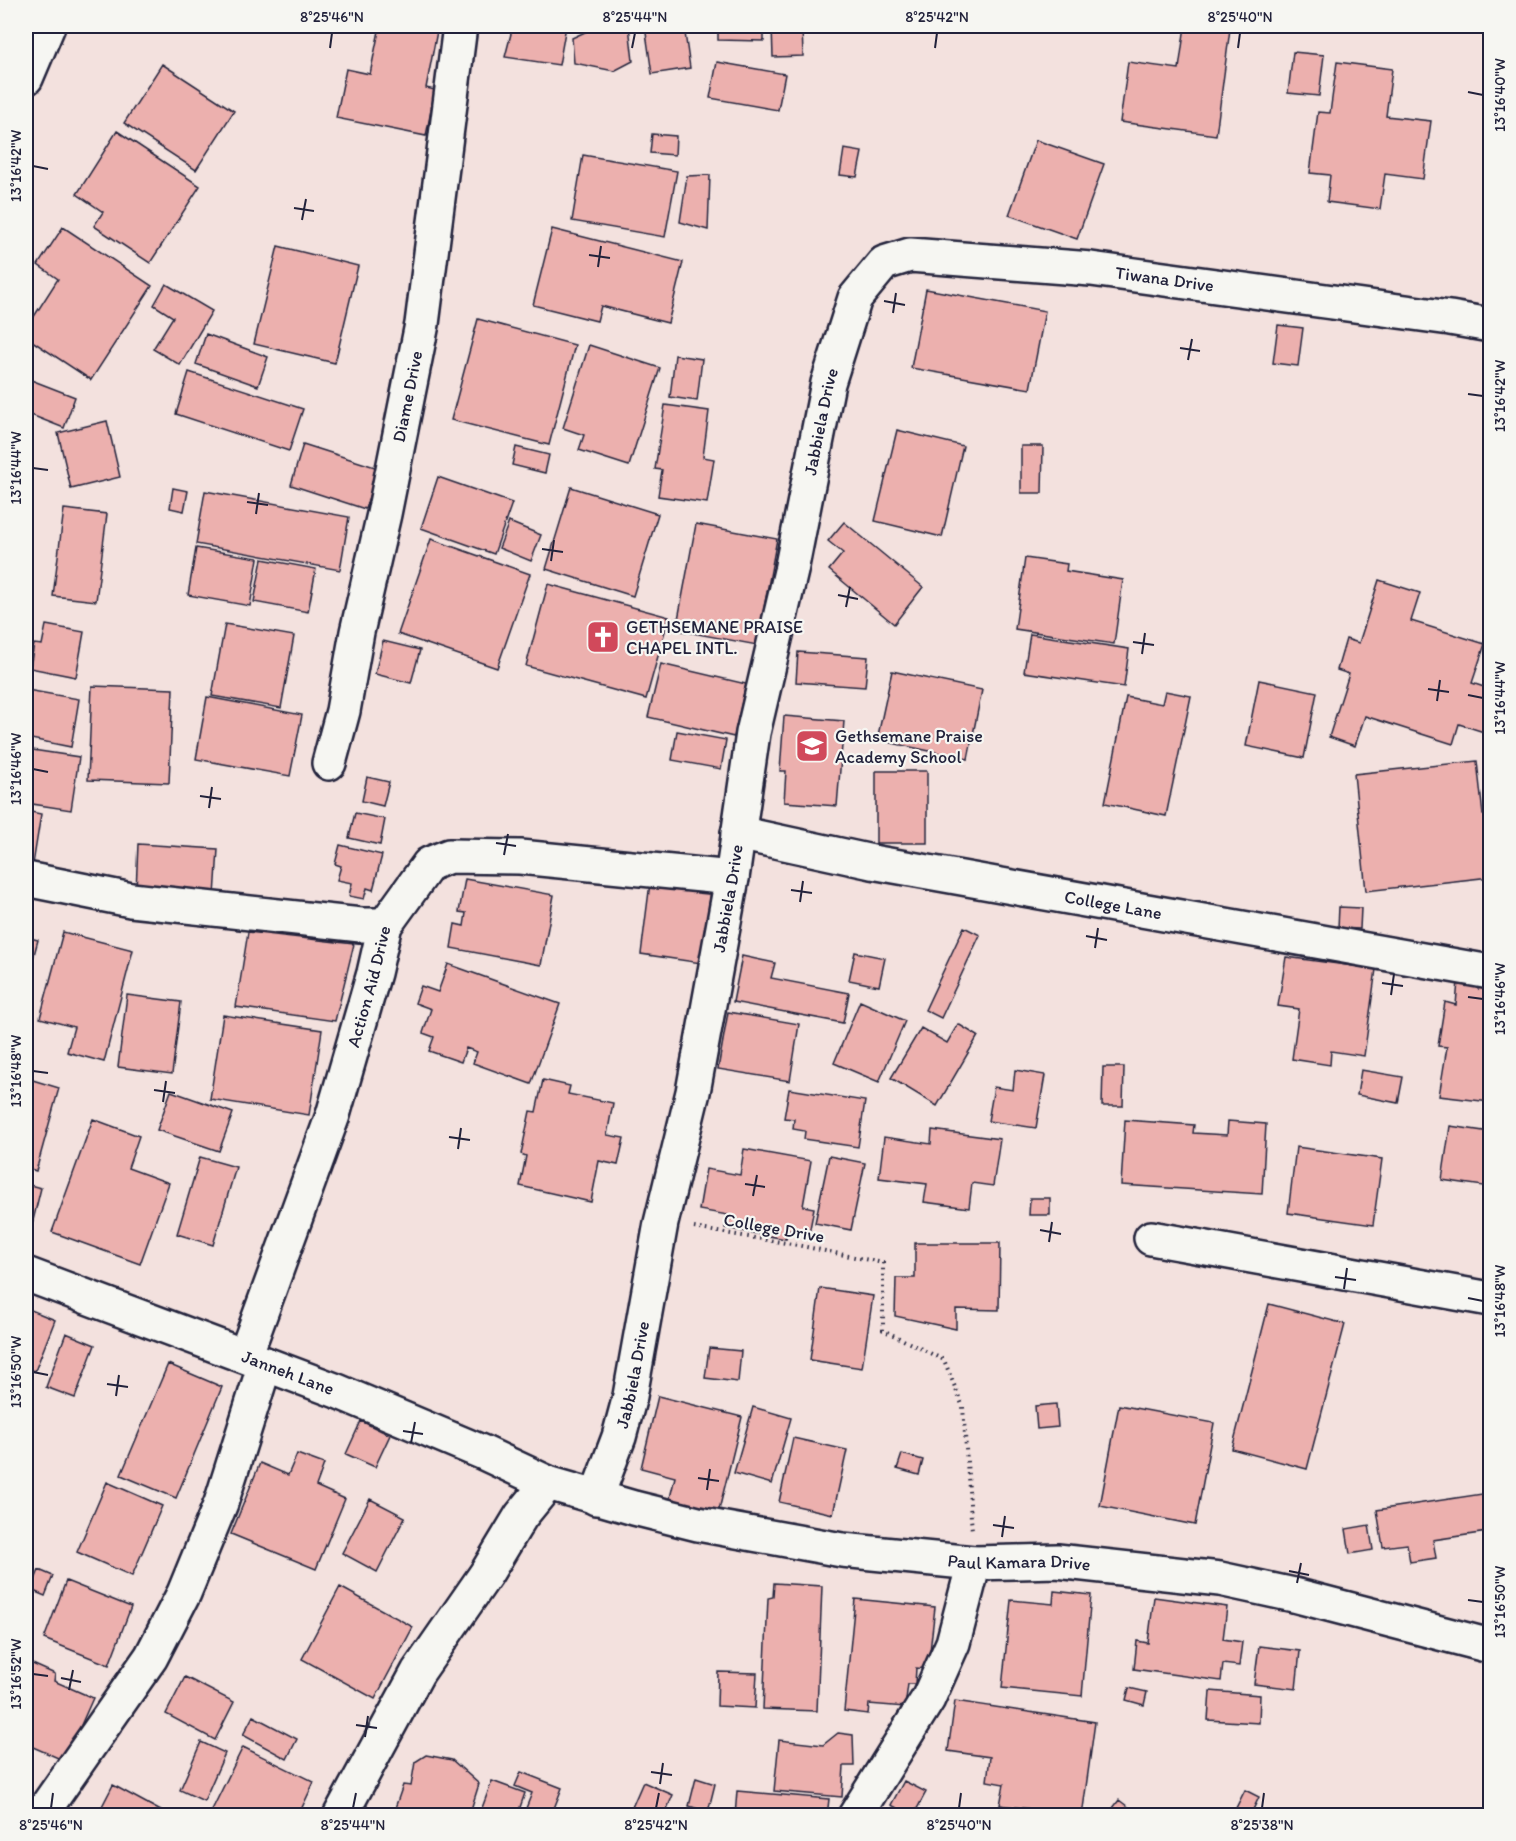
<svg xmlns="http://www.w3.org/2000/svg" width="1516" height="1841" font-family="Itim,sans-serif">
  <rect width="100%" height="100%" fill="#f3e1de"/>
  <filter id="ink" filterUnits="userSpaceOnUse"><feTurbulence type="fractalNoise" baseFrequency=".0167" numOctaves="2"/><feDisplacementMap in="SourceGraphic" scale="12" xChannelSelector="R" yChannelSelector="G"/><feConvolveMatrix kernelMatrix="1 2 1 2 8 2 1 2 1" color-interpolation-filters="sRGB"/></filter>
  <g filter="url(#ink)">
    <path fill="#ecb0ae" stroke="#22223b" stroke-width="1.5" d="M380 26H438L426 88 435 90 426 136 336 118 346 69 370 74Z
      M513 26H566L559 65 505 57Z
      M598 26H629L633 61 614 71 574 63 572 38Z
      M645 26H684L690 68 652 74Z
      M718 26H764V41L718 40Z
      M772 26H802L803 56 773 57Z
      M1185 26H1206L1230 29 1216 135 1120 122 1128 62 1179 69Z
      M1293 52 1324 55 1319 96 1288 93Z
      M717 62 785 74 778 110 710 98Z
      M1337 62 1392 69 1386 116 1431 121 1423 179 1385 174 1380 209 1327 202 1330 175 1310 173 1318 112 1330 113Z
      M162 64 234 111 196 170 124 123Z
      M117 131 200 186 150 263 94 226 103 212 77 194Z
      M652 134 676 136 675 155 650 153Z
      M1036 140 1104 164 1077 239 1009 215Z
      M844 149 862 152 857 177 840 175Z
      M583 155 677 171 665 237 572 221Z
      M710 175 708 230 680 222 687 176Z
      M63 227 152 286 91 380 26 337V329L58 279 38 265Z
      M552 229 683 262 668 323 601 306 597 321 533 305Z
      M278 246 358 266 335 363 254 344Z
      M166 284 212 311 180 365 153 349 173 317 154 305Z
      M926 289 1045 311 1030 389 911 368Z
      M478 319 575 345 549 445 451 420Z
      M1278 325 1303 328 1298 366 1273 363Z
      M206 334 268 357 258 386 196 364Z
      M589 345 660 368 629 466 579 450 584 435 563 428Z
      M675 355 702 359 697 401 670 397Z
      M189 372 303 409 289 451 176 414Z
      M26 378 75 397 64 428 26 413Z
      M665 405 709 411 703 457 714 459 707 503 658 496 662 470 655 469Z
      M107 421 120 477 71 489 58 433Z
      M897 430 963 446 942 537 875 521Z
      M303 444 378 468 365 509 291 485Z
      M1021 446H1043L1042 493H1021Z
      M516 447 549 455 545 473 512 465Z
      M438 477 512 503 494 554 421 528Z
      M571 487 658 514 633 596 546 569Z
      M173 488 188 491 184 511 170 508Z
      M205 491 349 517 340 570 196 544Z
      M64 509 107 514 96 601 53 596Z
      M509 522 541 535 531 561 499 548Z
      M844 522 923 587 894 624 829 570 843 553 828 541Z
      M696 524 777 539 757 645 676 630Z
      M431 539 530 574 497 668 398 634Z
      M196 548 258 558 250 606 188 595Z
      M1025 558 1067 564 1066 571 1123 580 1114 644 1015 629Z
      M262 559 316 569 308 612 254 602Z
      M1379 580 1420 593 1411 621 1485 644 1472 683 1490 689V734L1459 724 1453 744 1365 716 1355 746 1329 737 1349 674 1337 670 1346 639 1359 643Z
      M548 584 669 617 646 699 526 666Z
      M225 624 294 636 281 708 212 696Z
      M46 625 84 632 76 677 30 668 34 644 42 645Z
      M1030 634 1129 649 1124 687 1024 672Z
      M383 641 420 650 411 683 375 674Z
      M798 652 868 657 865 687 796 682Z
      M661 664 746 684 734 737 648 717Z
      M892 671 982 690 968 759 877 740Z
      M1259 680 1317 692 1304 758 1246 746Z
      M92 686 173 689 169 783 88 780Z
      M27 690 79 699 71 747 26 738Z
      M1165 691 1191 696 1166 816 1105 803 1126 697 1162 704Z
      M207 697 302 715 290 776 196 759Z
      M784 716 844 721 837 806 784 802 786 771H780Z
      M677 731 726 740 721 769 672 760Z
      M26 749 79 757 71 810 26 803Z
      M1477 761 1483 815 1490 814V877L1366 891 1354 774Z
      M876 771H927V843H876Z
      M367 777 389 782 383 806 362 801Z
      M26 811 41 814 33 864 26 863Z
      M355 813 385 819 380 845 349 838Z
      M138 844 218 849 215 896 136 891Z
      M340 845 382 855 373 890 367 888 364 899 349 896 352 883 337 880 341 866 335 864Z
      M465 879 554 895 541 965 451 948 455 924 464 926 466 913 459 912Z
      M650 883 711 891 701 963 641 954Z
      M1339 907 1361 908 1360 929 1338 928Z
      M964 927 980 935 941 1018 925 1010Z
      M63 932 133 950 104 1062 67 1052 74 1027 40 1018Z
      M248 932 354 944 335 1021 236 1007Z
      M26 937 38 940 26 984Z
      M855 952 885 958 879 986 849 980Z
      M742 956 775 963 771 978 849 993 843 1023 733 1002Z
      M1286 957 1376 969 1364 1056 1331 1051 1330 1065 1292 1059 1299 1009 1278 1006Z
      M448 964 560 1004 531 1084 473 1063 477 1052 466 1048 461 1062 429 1051 434 1037 423 1033 431 1009 415 1003 421 986 438 992Z
      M1479 976 1490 978V1102L1439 1096 1447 1047 1438 1046 1445 1002 1456 1005 1458 981 1469 983 1478 989Z
      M127 995 181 1002 172 1074 118 1067Z
      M860 1001 905 1021 879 1082 834 1063Z
      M728 1012 799 1024 790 1081 718 1069Z
      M223 1015 322 1030 309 1115 210 1099Z
      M958 1024 978 1036 937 1106 891 1078 921 1028 947 1043Z
      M1103 1067H1124L1123 1106H1102Z
      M1015 1070 1045 1075 1036 1128 988 1121 994 1087 1013 1090Z
      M1361 1070 1403 1077 1398 1103 1357 1095Z
      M26 1078 59 1088 36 1171 26 1168Z
      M543 1080 570 1086 568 1094 613 1103 607 1135 624 1138 618 1165 599 1161 591 1202 520 1186 526 1156 521 1154 530 1111 536 1112Z
      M789 1089 865 1101 858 1147 804 1139 805 1131 793 1129 794 1119 784 1118Z
      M171 1091 233 1113 219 1151 157 1130Z
      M93 1119 139 1136 128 1168 169 1183 140 1264 52 1232Z
      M1125 1120 1194 1125 1193 1133 1227 1135 1228 1121 1266 1124 1262 1194 1121 1185Z
      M1450 1126 1490 1132V1187L1442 1180Z
      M932 1130 1000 1139 993 1186 972 1183 969 1208 924 1202 927 1184 879 1178 884 1137 931 1144Z
      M1296 1147 1382 1159 1373 1225 1288 1213Z
      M744 1149 811 1161 803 1206 814 1208 809 1234 787 1230 786 1239 725 1228 728 1215 699 1210 706 1169 740 1175Z
      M829 1156 865 1163 851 1230 815 1223Z
      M200 1157 236 1167 213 1245 177 1234Z
      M26 1184 41 1188 28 1241 26 1240Z
      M1030 1198H1050V1215H1029Z
      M915 1243H1000L999 1310 956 1309V1329L895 1316 896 1278H915Z
      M820 1288 873 1296 862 1368 810 1360Z
      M1269 1304 1345 1324 1307 1469 1232 1449Z
      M26 1308 55 1320 35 1371 26 1368Z
      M66 1333 95 1345 75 1398 46 1387Z
      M709 1348 741 1351 738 1382 705 1378Z
      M168 1364 222 1387 176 1498 121 1475Z
      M658 1396 742 1417 718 1514 669 1502 675 1477 641 1468Z
      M1056 1404 1058 1427 1037 1429 1035 1406Z
      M1119 1405 1214 1423 1195 1525 1100 1506Z
      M753 1407 791 1418 772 1484 734 1473Z
      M361 1421 390 1435 375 1467 346 1454Z
      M793 1438 847 1450 833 1514 779 1502Z
      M297 1454 324 1464 316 1486 345 1499 316 1569 231 1534 260 1463 288 1475Z
      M902 1454 923 1460 919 1475 897 1469Z
      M107 1482 162 1506 132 1576 77 1552Z
      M1482 1494 1487 1532 1433 1540 1436 1558 1410 1562 1407 1544 1383 1547 1377 1510Z
      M370 1499 405 1517 377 1572 342 1553Z
      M1369 1525 1373 1550 1350 1554 1346 1529Z
      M39 1570 53 1576 45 1596 31 1590Z
      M66 1581 131 1607 109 1665 44 1639Z
      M774 1583 822 1586 817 1711 763 1709 768 1598 773 1597Z
      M340 1587 413 1627 375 1699 302 1659Z
      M1054 1591 1091 1595 1082 1696 1002 1688 1011 1600 1053 1604Z
      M1154 1597 1227 1607 1223 1639 1242 1642 1239 1666 1223 1664 1221 1681 1134 1669 1137 1641 1148 1643Z
      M855 1599 935 1607 928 1669 916 1668 915 1684H908L905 1707 869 1704 868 1714 844 1711Z
      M1259 1646 1300 1651 1296 1689 1254 1684Z
      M28 1662 55 1674 54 1681 93 1698 65 1761 26 1744V1668Z
      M718 1672 757 1673 755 1708 717 1706Z
      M185 1677 234 1702 215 1740 166 1714Z
      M1129 1688 1147 1692 1144 1705 1126 1700Z
      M1210 1691 1260 1695 1259 1723 1208 1720Z
      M955 1701 1095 1722 1082 1816H1046L1047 1811 1000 1805 1004 1784 987 1781 990 1757 948 1751Z
      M253 1716 297 1739 287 1759 243 1735Z
      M838 1733 853 1735 854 1766H844L842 1797 774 1791 779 1740 823 1745Z
      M201 1742 225 1753 204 1801 180 1790Z
      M243 1747 314 1782 298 1816H209Z
      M426 1755 452 1760 479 1784 469 1816H416L395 1808 403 1785 411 1786 415 1762Z
      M521 1772 562 1788 551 1816H523L532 1793 515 1786Z
      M696 1778 715 1784 708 1812 689 1806Z
      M492 1781 525 1793 517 1816H479Z
      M904 1781 926 1792 913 1816 891 1805Z
      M643 1782 673 1795 664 1816H638L630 1812Z
      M113 1785 170 1816H97Z
      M1245 1790 1259 1797 1250 1816H1232Z
      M737 1791 829 1799 827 1816H735Z
      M1119 1800 1140 1816H1107Z"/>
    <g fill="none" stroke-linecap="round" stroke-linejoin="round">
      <g stroke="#22223b" stroke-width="38">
        <g id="minor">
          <path d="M26 78 48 26"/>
          <path id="s1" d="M329 763 343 711 357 632 384 514 422 324 460 26"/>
          <path id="s2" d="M738 833 872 862 1490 972"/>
          <path d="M26 879 131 900 361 925H385"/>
          <path d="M1151 1238 1490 1299"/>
          <path id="s3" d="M26 1274 337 1391 484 1453 548 1483 634 1508 698 1524 842 1550 974 1563 1057 1561 1220 1579 1294 1595 1490 1646"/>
          <path id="s4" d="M245 1356 333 1115 374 973 385 925 429 864 449 856 520 857 732 878"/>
          <path id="s5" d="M596 1498 619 1437 630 1396 661 1223 693 1092 732 878 753 733 791 571 828 383 855 298 884 263 910 255 1091 269 1450 318 1490 325"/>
          <path d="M40 1816 151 1657 184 1593 221 1503 265 1364"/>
          <path d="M340 1816 418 1672 486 1574 521 1516 548 1483"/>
          <path d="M855 1816 928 1699 953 1643 974 1563"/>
        </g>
      </g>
      <path stroke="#22223b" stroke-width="4" stroke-dasharray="1.5 4.5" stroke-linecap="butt" d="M694 1228 792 1244 883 1263V1330L944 1360 963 1407 972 1531"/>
      <use href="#minor" stroke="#f6f6f2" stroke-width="33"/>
    </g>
  </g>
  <path fill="none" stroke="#22223b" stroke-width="2" d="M330 48 332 33M632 48 635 33M935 48 937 33M1238 48 1240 33M1468 92 1483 95M33 166 48 169M294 208 314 211M302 220 306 199M589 255 610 258M598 267 601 246M884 301 905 305M893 313 896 293M1180 348 1200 351M1188 360 1192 339M1468 394 1483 396M33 468 48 470M247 502 268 505M256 514 259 493M542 549 563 552M551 561 554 540M838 595 858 599M846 607 850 587M1133 642 1154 645M1142 654 1145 633M1428 689 1449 692M1468 695 1483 698M1437 701 1440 680M33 769 48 772M200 796 221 799M209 808 212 787M496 843 516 846M504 855 508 834M791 890 812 893M800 902 803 881M1086 936 1107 940M1095 948 1098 928M1382 983 1403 986M1391 995 1394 974M1468 997 1483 999M33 1071 48 1073M154 1090 175 1093M163 1102 166 1081M449 1137 470 1140M458 1149 461 1128M745 1184 765 1187M753 1196 757 1175M1040 1230 1061 1234M1049 1242 1052 1222M1335 1277 1356 1280M1344 1289 1347 1268M1468 1298 1483 1301M33 1372 48 1375M107 1384 128 1387M116 1396 119 1375M403 1431 423 1434M411 1443 415 1422M698 1478 719 1481M707 1490 710 1469M993 1525 1014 1528M1002 1537 1005 1516M1289 1571 1309 1575M1297 1583 1301 1563M1468 1600 1483 1602M33 1674 48 1676M61 1678 81 1682M69 1690 73 1670M356 1725 377 1728M365 1737 368 1716M651 1772 672 1775M660 1784 663 1763M51 1808 53 1793M353 1808 356 1793M656 1808 659 1793M959 1808 961 1793M1262 1808 1264 1793"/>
  <defs>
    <g id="church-square" transform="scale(1.725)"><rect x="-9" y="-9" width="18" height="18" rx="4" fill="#d1495b" stroke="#f6f6f2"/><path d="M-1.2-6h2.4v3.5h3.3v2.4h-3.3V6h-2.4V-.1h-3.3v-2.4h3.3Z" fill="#fff"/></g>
    <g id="school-square" transform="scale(1.725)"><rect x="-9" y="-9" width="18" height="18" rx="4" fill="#d1495b" stroke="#f6f6f2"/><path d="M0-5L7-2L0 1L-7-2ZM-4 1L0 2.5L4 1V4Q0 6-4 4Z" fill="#fff"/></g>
  </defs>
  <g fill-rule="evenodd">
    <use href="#church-square" x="603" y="637"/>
    <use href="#school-square" x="812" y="746"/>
  </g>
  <g text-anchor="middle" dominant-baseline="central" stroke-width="4.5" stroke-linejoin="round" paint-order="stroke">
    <g font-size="18" fill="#22223b" stroke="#f6f6f2">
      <text stroke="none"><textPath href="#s5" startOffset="1558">Tiwana Drive</textPath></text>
      <text stroke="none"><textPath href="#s1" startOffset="375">Diame Drive</textPath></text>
      <text stroke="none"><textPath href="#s5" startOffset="1101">Jabbiela Drive</textPath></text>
      <text stroke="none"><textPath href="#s5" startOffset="615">Jabbiela Drive</textPath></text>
      <text stroke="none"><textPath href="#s2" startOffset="382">College Lane</textPath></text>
      <text stroke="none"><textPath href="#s4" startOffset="390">Action Aid Drive</textPath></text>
      <text transform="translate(774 1228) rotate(10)">College Drive</text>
      <text stroke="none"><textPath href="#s3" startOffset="280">Janneh Lane</textPath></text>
      <text stroke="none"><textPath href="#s5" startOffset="129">Jabbiela Drive</textPath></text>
      <text stroke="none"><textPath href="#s3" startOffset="1042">Paul Kamara Drive</textPath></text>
    </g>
    <g font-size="18" fill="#22223b" stroke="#f6f6f2" text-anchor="start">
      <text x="626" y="627">GETHSEMANE PRAISE<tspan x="626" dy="21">CHAPEL INTL.</tspan></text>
      <text x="835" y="736">Gethsemane Praise<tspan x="835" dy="21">Academy School</tspan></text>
    </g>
  </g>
  <rect width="1516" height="1841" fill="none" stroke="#f6f6f2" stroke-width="66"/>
  <rect x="33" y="33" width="1450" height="1775" fill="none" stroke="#22223b" stroke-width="2"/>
  <g font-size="15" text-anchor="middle" fill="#22223b">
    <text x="332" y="22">8°25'46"N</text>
    <text x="635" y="22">8°25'44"N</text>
    <text x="937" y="22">8°25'42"N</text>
    <text x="1240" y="22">8°25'40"N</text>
    <text transform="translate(1500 95) rotate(-90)" y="5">13°16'40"W</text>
    <text transform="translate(16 166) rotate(-90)" y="5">13°16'42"W</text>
    <text transform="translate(1500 396) rotate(-90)" y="5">13°16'42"W</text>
    <text transform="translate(16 468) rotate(-90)" y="5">13°16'44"W</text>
    <text transform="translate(1500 698) rotate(-90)" y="5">13°16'44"W</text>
    <text transform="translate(16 769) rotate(-90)" y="5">13°16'46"W</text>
    <text transform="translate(1500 999) rotate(-90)" y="5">13°16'46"W</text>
    <text transform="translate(16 1071) rotate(-90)" y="5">13°16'48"W</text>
    <text transform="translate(1500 1301) rotate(-90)" y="5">13°16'48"W</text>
    <text transform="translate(16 1372) rotate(-90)" y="5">13°16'50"W</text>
    <text transform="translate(1500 1602) rotate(-90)" y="5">13°16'50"W</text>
    <text transform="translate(16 1674) rotate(-90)" y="5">13°16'52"W</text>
    <text x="51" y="1830">8°25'46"N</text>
    <text x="353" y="1830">8°25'44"N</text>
    <text x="656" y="1830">8°25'42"N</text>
    <text x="959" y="1830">8°25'40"N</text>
    <text x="1262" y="1830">8°25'38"N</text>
  </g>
</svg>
